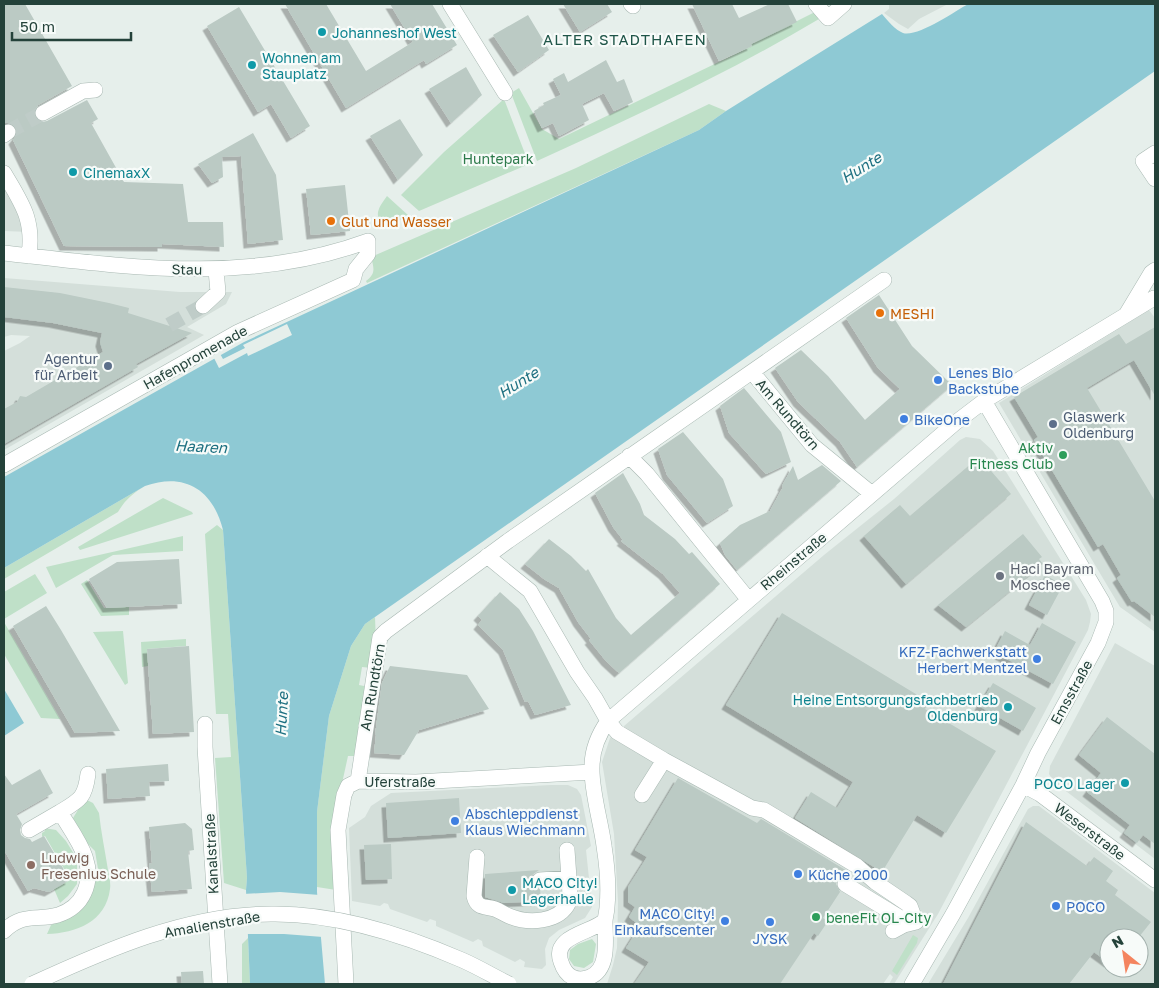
<svg xmlns="http://www.w3.org/2000/svg" width="1159" height="988" font-family="'Golos Text',sans-serif">
  <defs>
    <filter id="shadow"><feDropShadow dx="-4.5" dy="4.5" stdDeviation="0" flood-color="#0004"/></filter>
  </defs>
  <rect width="100%" height="100%" fill="#e6efeb"/>
  <path fill="#d4dfda" fill-rule="evenodd" d="M889 4H948L919 19 908 29 899 24 884 13 889 9Z
    M4 173 30 232 4 231Z
    M4 278 180 292H232L226 304 187 327 204 335 4 450V351L20 343 30 336 11 335 4 337Z
    M1149 310 1155 318V632L1120 607 999 403Z
    M966 437 980 439 993 451 1086 600 1091 614 1090 622 1088 630 938 914 894 984H889L893 977 890 974 883 984H607L613 965 617 948 618 902 614 834 602 762 610 738 824 555 894 499 960 440Z
    M1115 643 1155 666V859L1054 782 1049 774 1050 766Z
    M551 785H568L577 789 581 795 591 846 586 850 592 907 585 918 559 930 549 938 545 949 546 965 542 969 524 967 525 962 520 959 515 962 483 946 482 941 478 939 473 942 436 926V921L430 919 427 922 390 909 388 904 384 903 380 906 352 901 349 828 365 817 371 806 391 793Z
    M1033 806H1039L1155 893V984H928L968 918 1028 809ZM1109 938H1139V968H1109Z"/>
  <path fill="#bfe0c8" d="M815 12 819 19C728 73 634 117 537 161L511 93 519 88 542 129 559 139 752 46 751 44Z
    M504 99 529 164 419 211 401 195 444 152Z
    M709 104 726 111 699 130 367 283 366 281C376 274 374 268 371 257L576 168Z
    M387 196 409 216 388 225C370 218 380 206 387 196Z
    M145 486C133 493 125 500 118 512L4 579V568Z
    M163 498 192 512 193 514 80 550 78 547Z
    M217 525 223 530 247 878 246 890 224 883 215 758 231 757 228 714H216L205 534Z
    M183 536V551L113 555 56 588 46 567Z
    M35 574 47 593 4 619V592Z
    M87 580 104 608 129 607V615L101 616 81 584Z
    M375 617 376 643 372 668 362 667 359 685 369 687 357 756H348L332 829 336 890 317 887V812L329 716 351 646 365 624Z
    M4 622 60 719 41 718 4 654Z
    M123 631 128 683 125 685 93 632Z
    M186 639V646L147 649 148 666 142 667 141 642Z
    M87 800 93 803 99 813C101 832 105 851 108 870 109 876 111 883 110 889 106 922 76 933 47 934L51 925 66 918 89 897 95 883 98 869 95 851 86 842 73 818 81 805Z
    M44 828 56 830 66 841 77 859V884L68 896 60 903 54 889 70 879 45 836 42 837V833L45 831Z
    M913 935 918 938 917 943 897 975 892 971Z
    M248 938 250 984H242V944Z
    M592 939 596 944 593 962 584 968 574 966 569 959 570 950 578 944Z"/>
  <path fill="#8ec9d4" d="M968 4H1155V71L365 624 351 646 329 716 317 812V892L325 984H250L246 890 247 878 223 530C213 490 185 472 145 486L4 568V477L244 342 699 130 726 111 882 14C888 21 895 30 903 33 916 38 956 11 968 4Z
    M4 689 24 723 4 736Z"/>
  <path fill="#e6efeb" d="M287 324 292 335 248 356 247 353 219 368 213 356 219 352 223 359 245 348 243 345Z
    M280 892 320 895 323 937 284 934H246L243 894Z"/>
  <path fill="#bbcac4" filter="url(#shadow)" d="M4 4H25L72 86 38 105 34 112 35 118 42 122 47 121 87 100 98 119 91 123 124 182 183 184 188 222H223L224 247 162 244V247L64 246 13 140 17 135 16 127 11 123H4Z
    M285 4H326L366 71 413 42 390 4H432L457 45 426 64 424 60 346 108Z
    M563 4H607L612 12 580 32Z
    M692 4H732L739 18 770 4H788L797 22 751 44 752 46 719 61Z
    M239 7 310 126 291 138 271 104 258 112 207 26Z
    M528 15 549 50 518 72 493 35Z
    M606 60 617 82 624 79 633 102 614 111 604 93 582 104 589 120 559 136 553 123 542 128 534 111 544 105 543 103 561 95 553 79 564 73 568 82Z
    M466 67 482 95 451 123 429 89Z
    M400 119 423 155 398 180 370 136Z
    M253 133 276 175 283 240 248 244 241 156 222 157 223 177 212 183 198 164Z
    M345 185 350 231 311 235 306 189Z
    M4 287 60 293 109 303 129 308 128 313 192 333 136 364 138 367 4 444V409L17 402 20 396 26 397 103 352 100 342 102 333 53 323 4 317Z
    M879 295 912 346 952 385 857 467 840 442 798 402 775 368 801 350 828 376 865 420 900 389 878 368 846 318Z
    M1155 327V396L1134 360 1087 388 1155 501V617L1134 601 1132 602 1117 578 1121 575 1103 544 1098 547 1034 440 1038 437 1014 397 1119 334 1126 344Z
    M744 388 781 432 791 462 766 474 729 433 720 406Z
    M683 432 723 479 733 506 707 523 667 475 658 449Z
    M979 457 1011 494 906 584 864 536 900 505 910 516Z
    M822 465 841 481 737 570 725 555 720 543 740 525 770 511 783 487 782 486 793 466 798 480Z
    M623 473 640 504 644 515 675 539 689 554 692 552 720 584 619 673 606 661 589 640 591 639 578 622 559 588 544 579 525 564 549 539 571 556 586 571 588 569 616 618 631 635 680 593 663 574 621 541 623 540 613 527 595 493Z
    M1023 534 1042 557 1039 559 1043 564 966 627 938 605Z
    M179 559 182 604 107 608 89 579 117 562Z
    M1045 575 1063 585 1047 615 1029 605Z
    M500 592 519 609 533 631 571 705 535 715 528 701 525 702 503 650 478 625 482 620 478 616Z
    M46 606 61 630 120 731 75 733 13 626Z
    M782 613 929 702 925 709 996 751 946 833 917 815 882 872 795 818 811 792 837 808 853 782 726 705Z
    M1042 623 1076 642 1053 684 994 652 1005 631 1030 645Z
    M189 646 194 732 153 734 147 649Z
    M390 666 467 675 489 709 419 730 404 755 374 753 376 735H375L382 683Z
    M993 683 1036 708 1023 731 979 706Z
    M1107 717 1155 754V844L1143 835 1137 843 1124 833 1130 825 1087 792 1101 773 1079 755Z
    M168 764 169 781 149 782 150 796 108 799 106 769Z
    M40 769 53 793 16 814 22 824 20 830 21 835 25 838 30 839 32 842 44 836 70 880 49 892 34 888 28 891 4 850V774L12 785Z
    M678 778 757 823 761 819 852 874 850 876H841L837 879 836 884 840 892 823 918 828 921 818 936 814 933 780 984H634L649 962 626 948 640 926 629 917 635 907 628 902V887L647 857 635 850Z
    M459 798 461 833 388 838 386 803Z
    M1026 822 1087 866 1094 857 1113 871 1106 881 1118 890 1115 895 1151 922 1138 938H1109V963L1094 952 1069 984H943Z
    M185 823 192 829 194 850 188 851 192 889 152 892 149 864 152 863 149 827Z
    M391 844 392 879 366 880 364 845Z
    M539 870 532 875 531 880 533 886 540 889 541 901 504 903 485 897V874Z
    M203 971 204 984H182L181 972Z"/>
  <g fill="none" stroke-linecap="round" stroke-linejoin="round">
    <path stroke="#bfccc8" stroke-width="15" stroke-dasharray="15 8" stroke-linecap="butt" d="M8 132 43 113
      M169 325 203 306"/>
    <g stroke="#a8b8b2" stroke-width="16">
      <path id="minor" d="M450 4 505 93
        M631 4 633 6
        M816 4 828 18 844 4
        M43 113 83 91 95 90
        M4 135 8 132
        M1155 153 1143 161 1155 179
        M4 173C22 204 34 219 29 256
        M4 253C128 267 248 285 368 241V254L356 269 353 280 238 332 4 465
        M203 306 218 292 216 270
        M1127 313 1151 273 1155 270
        M752 372 812 445 872 494
        M629 456 647 474 748 599
        M487 556 530 591 577 672 595 698 608 721 617 732 664 760 752 808 764 810 857 866 875 882 906 903 910 906 916 922
        M205 724V747L220 984
        M358 781 380 637 386 631 508 541 884 280
        M1023 785 1040 794 1155 880
        M642 795 664 760
        M29 830 60 812
        M567 850 569 878
        M477 857 474 896C477 909 485 906 495 909 500 911 504 914 509 916 528 924 559 923 569 902 571 896 569 885 569 878L540 880
        M845 884 899 917 916 922
        M605 920C593 933 551 935 561 962 563 968 566 974 572 977 578 980 585 979 590 977 610 969 605 938 605 922 605 917 607 912 607 907 609 887 607 865 604 846 601 822 591 790 592 767 592 750 598 735 608 721L955 423 984 401 1154 298
        M4 931C23 912 37 921 58 915 70 911 79 904 84 893 98 863 74 836 60 812 80 800 85 798 88 774
        M893 931 904 925 916 922
        M346 984 338 830 344 795 348 786 358 781 416 782 592 772
        M912 984 953 914 1023 785 1038 753 1098 643 1106 622V611L1102 601 984 401"/>
    </g>
    <use href="#minor" stroke="#fff" stroke-width="15"/>
    <g stroke="#a8b8b2" stroke-width="16" stroke-linecap="butt">
      <path id="minor-bridge" d="M32 984C106 950 187 914 271 914 336 913 402 934 462 960 478 967 493 976 509 984"/>
    </g>
    <use href="#minor-bridge" stroke="#fff" stroke-width="15"/>
  </g>
  <g fill="#0f9aa8" stroke="#f7fbf9" stroke-width="2">
    <circle cx="322" cy="32" r="5"/>
    <circle cx="252" cy="65" r="5"/>
    <circle cx="73" cy="172" r="5"/>
    <circle cx="1008" cy="707" r="5"/>
    <circle cx="1125" cy="783" r="5"/>
    <circle cx="512" cy="890" r="5"/>
  </g>
  <g fill="#e8710a" stroke="#f7fbf9" stroke-width="2">
    <circle cx="331" cy="221" r="5"/>
    <circle cx="880" cy="313" r="5"/>
  </g>
  <g fill="#5c6f8a" stroke="#f7fbf9" stroke-width="2">
    <circle cx="108" cy="366" r="5"/>
    <circle cx="1053" cy="424" r="5"/>
  </g>
  <g fill="#3f7fe0" stroke="#f7fbf9" stroke-width="2">
    <circle cx="938" cy="380" r="5"/>
    <circle cx="904" cy="419" r="5"/>
    <circle cx="1037" cy="659" r="5"/>
    <circle cx="455" cy="821" r="5"/>
    <circle cx="798" cy="874" r="5"/>
    <circle cx="1056" cy="906" r="5"/>
    <circle cx="725" cy="921" r="5"/>
    <circle cx="770" cy="922" r="5"/>
  </g>
  <g fill="#2e9e5b" stroke="#f7fbf9" stroke-width="2">
    <circle cx="1063" cy="455" r="5"/>
    <circle cx="816" cy="917" r="5"/>
  </g>
  <circle fill="#6b7280" stroke="#f7fbf9" stroke-width="2" cx="1000" cy="576" r="5"/>
  <circle fill="#8d6e63" stroke="#f7fbf9" stroke-width="2" cx="31" cy="865" r="5"/>
  <g text-anchor="middle" dominant-baseline="central" stroke-width="4.5" stroke-linejoin="round" paint-order="stroke">
    <g font-size="14" fill="#0d838f" stroke="#f7fbf9" text-anchor="start">
      <text x="332" y="32">Johanneshof West</text>
      <text x="262" y="57">Wohnen am<tspan x="262" dy="16">Stauplatz</tspan></text>
      <text x="83" y="172">CinemaxX</text>
      <text x="998" y="699" text-anchor="end">Heine Entsorgungsfachbetrieb<tspan x="998" dy="16">Oldenburg</tspan></text>
      <text x="1115" y="783" text-anchor="end">POCO Lager</text>
      <text x="522" y="882">MACO City!<tspan x="522" dy="16">Lagerhalle</tspan></text>
    </g>
    <g font-size="14" fill="#2d7a4b" stroke="#f7fbf9">
      <text x="498" y="158">Huntepark</text>
    </g>
    <g font-size="14" fill="#c56008" stroke="#f7fbf9" text-anchor="start">
      <text x="341" y="221">Glut und Wasser</text>
      <text x="890" y="313">MESHI</text>
    </g>
    <g font-size="14" fill="#24423a" stroke="#f7fbf9">
      <text transform="translate(187 269) rotate(1)">Stau</text>
      <text transform="translate(195 357) rotate(-29)">Hafenpromenade</text>
      <text transform="translate(788 414) rotate(49)">Am Rundtörn</text>
      <text transform="translate(793 561) rotate(-40)">Rheinstraße</text>
      <text transform="translate(372 687) rotate(-80)">Am Rundtörn</text>
      <text transform="translate(1071 692) rotate(-61)">Emsstraße</text>
      <text x="400" y="781">Uferstraße</text>
      <text transform="translate(1090 831) rotate(37)">Weserstraße</text>
      <text transform="translate(211 854) rotate(-93)">Kanalstraße</text>
      <text transform="translate(212 924) rotate(-10)">Amalienstraße</text>
    </g>
    <g font-size="14" fill="#4e5e75" stroke="#f7fbf9" text-anchor="end">
      <text x="98" y="358">Agentur<tspan x="98" dy="16">für Arbeit</tspan></text>
      <text x="1063" y="416" text-anchor="start">Glaswerk<tspan x="1063" dy="16">Oldenburg</tspan></text>
    </g>
    <g font-size="14" fill="#366cbe" stroke="#f7fbf9" text-anchor="start">
      <text x="948" y="372">Lenes Bio<tspan x="948" dy="16">Backstube</tspan></text>
      <text x="914" y="419">BikeOne</text>
      <text x="1027" y="651" text-anchor="end">KFZ-Fachwerkstatt<tspan x="1027" dy="16">Herbert Mentzel</tspan></text>
      <text x="465" y="813">Abschleppdienst<tspan x="465" dy="16">Klaus Wiechmann</tspan></text>
      <text x="808" y="874">Küche 2000</text>
      <text x="1066" y="906">POCO</text>
      <text x="715" y="913" text-anchor="end">MACO City!<tspan x="715" dy="16">Einkaufscenter</tspan></text>
      <text x="770" y="938" text-anchor="middle">JYSK</text>
    </g>
    <g font-size="14" fill="#27864d" stroke="#f7fbf9" text-anchor="end">
      <text x="1053" y="447">Aktiv<tspan x="1053" dy="16">Fitness Club</tspan></text>
      <text x="826" y="917" text-anchor="start">beneFit OL-City</text>
    </g>
    <g font-size="14" fill="#5b616d" stroke="#f7fbf9" text-anchor="start">
      <text x="1010" y="568">Haci Bayram<tspan x="1010" dy="16">Moschee</tspan></text>
    </g>
    <g font-size="14" fill="#785e54" stroke="#f7fbf9" text-anchor="start">
      <text x="41" y="857">Ludwig<tspan x="41" dy="16">Fresenius Schule</tspan></text>
    </g>
    <g font-size="15" letter-spacing="1" fill="#1f5548" stroke="#f7fbf9">
      <text x="625" y="39">ALTER STADTHAFEN</text>
    </g>
    <g font-size="15" font-style="italic" fill="#1c6f80" stroke="#f7fbf9">
      <text transform="translate(861 167) rotate(-32)">Hunte</text>
      <text transform="translate(518 382) rotate(-32)">Hunte</text>
      <text transform="translate(201 446) rotate(3)">Haaren</text>
      <text transform="translate(281 714) rotate(-87)">Hunte</text>
    </g>
  </g>
  <rect width="1159" height="988" fill="none" stroke="#24423a" stroke-width="10"/>
  <g transform="translate(1124 953) rotate(330)"><circle r="24" fill="#f7fbf9" stroke="#a3b1ad"/>
  <path d="M0-4L9 19L0 12L-9 19Z" fill="#f4845f"/>
  <text y="-8" font-size="14" font-weight="bold" text-anchor="middle" fill="#24423a">N</text>
  </g>
  <path d="M12 32v8h119v-8" fill="none" stroke="#24423a" stroke-width="2.5"/>
  <text x="20" y="32" font-size="15" fill="#24423a" stroke="#f7fbf9" stroke-width="4" paint-order="stroke">50 m</text>
</svg>
